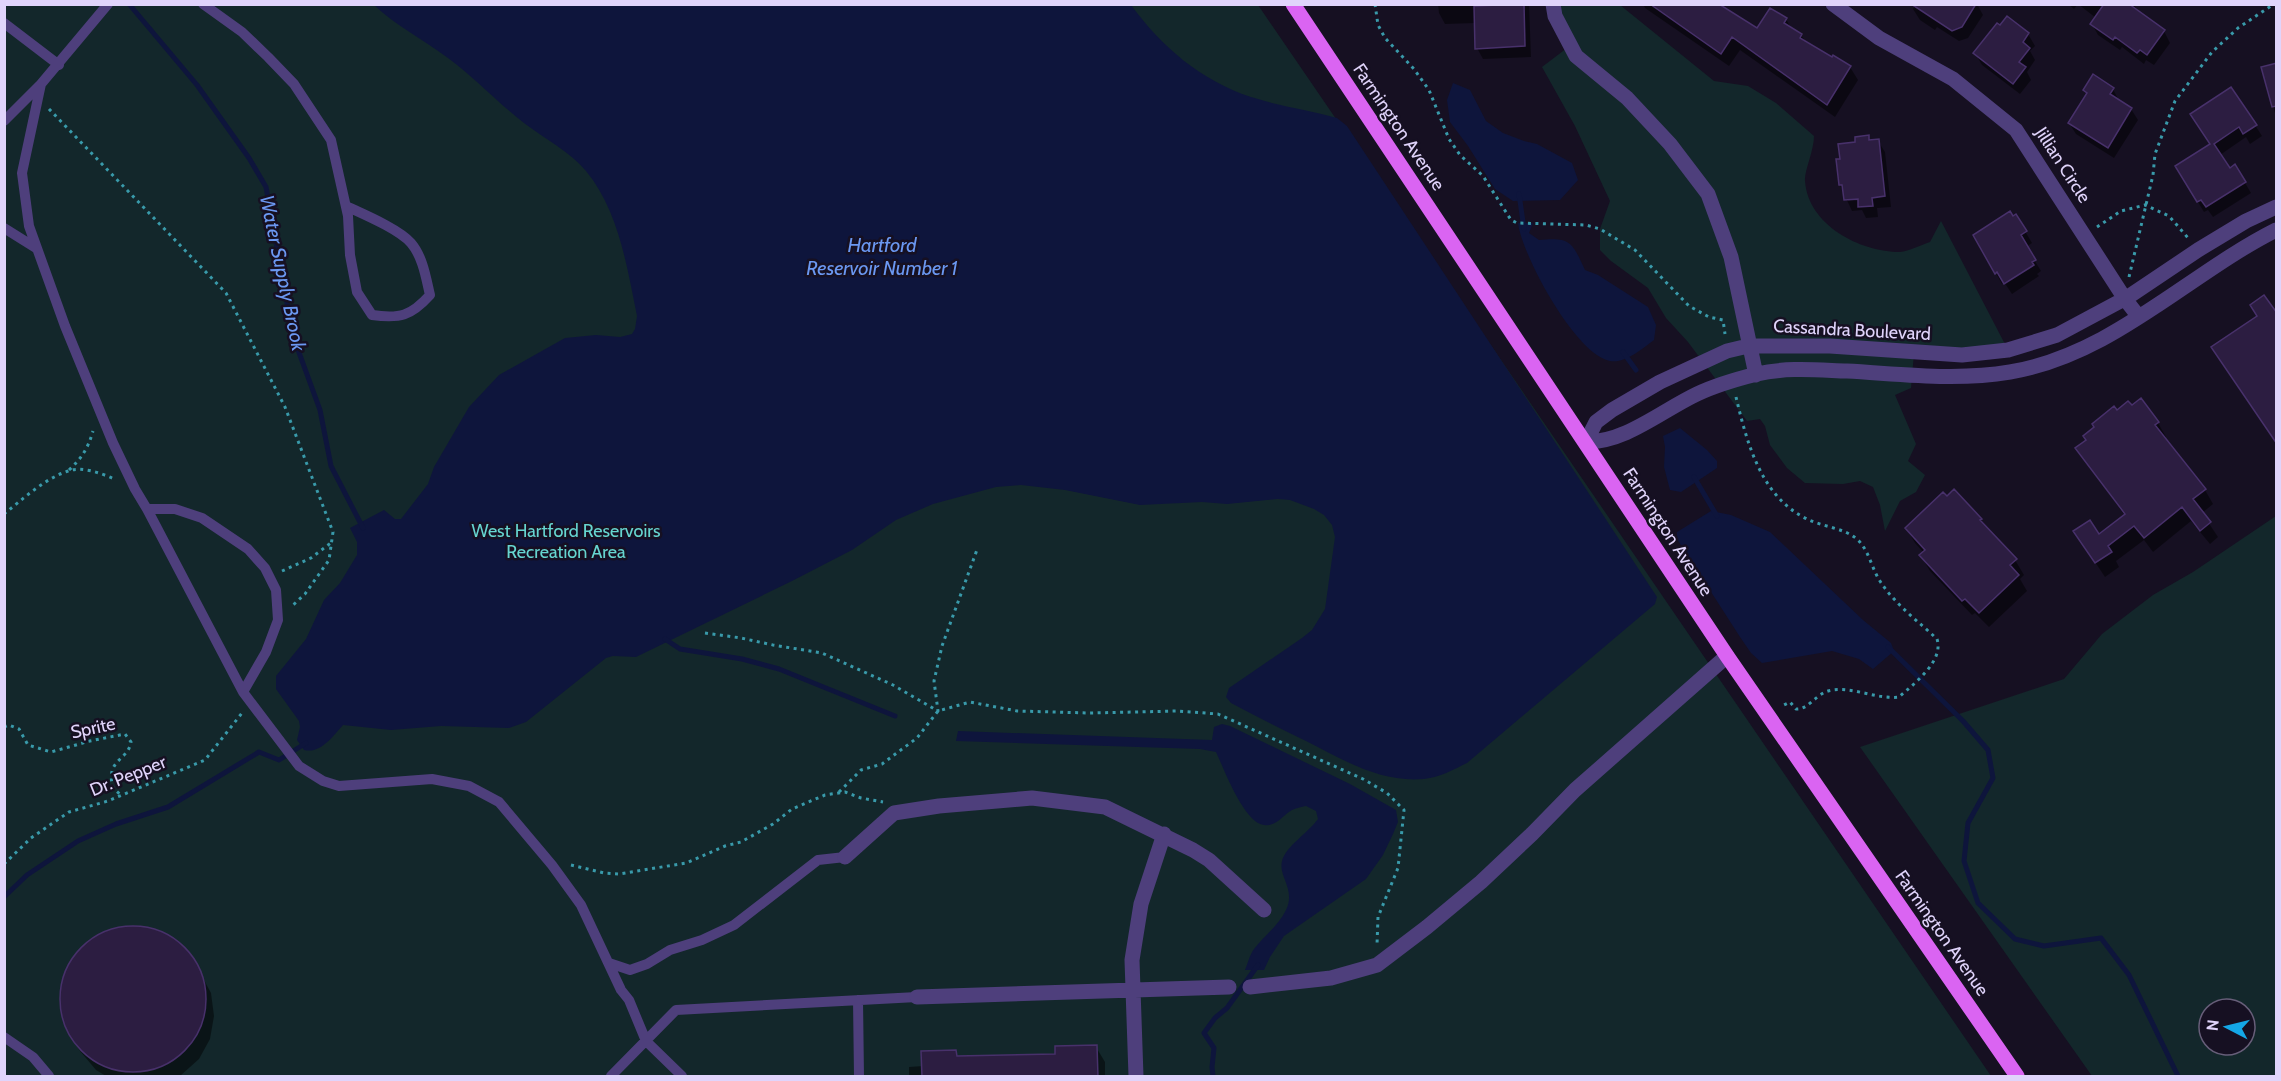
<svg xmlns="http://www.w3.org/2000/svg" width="2281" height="1081" font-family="Cabin,sans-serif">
  <rect width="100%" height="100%" fill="#161022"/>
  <path fill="#13272b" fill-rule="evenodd" d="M4 5H1258L1991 1076H5Z
    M1553 5H1620L1714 81 1748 86 1776 103 1814 136C1814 151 1804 171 1805 181 1808 225 1860 252 1900 252 1909 251 1921 245 1930 242L1941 221 2008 350 1914 353 1911 388 1895 395 1916 444 1908 461 1925 475 1916 492 1900 501 1885 531 1880 505 1873 487 1860 481 1843 484 1805 483 1787 468 1770 445 1765 426 1760 419 1747 421 1688 342 1666 318 1648 288 1611 261 1600 250V229L1610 201 1575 126 1542 67 1571 45Z
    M2276 516V1076H2092L1860 747 2064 679 2102 634 2153 595 2193 572ZM2209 1009H2245V1045H2209Z"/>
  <path fill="#0e153c" d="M374 5H1131C1162 47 1200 80 1251 97 1279 106 1309 110 1337 118L1347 126 1657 597 1655 604 1467 763C1453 770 1440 777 1424 779 1381 783 1343 760 1306 741 1281 729 1256 716 1231 703L1226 697 1229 688 1302 638 1312 630 1325 609 1335 537 1332 525 1324 515 1314 509 1290 500 1278 499 1227 504 1202 502 1140 505 1065 490 1021 485 996 487 933 504 896 520 852 550 792 581 636 657 613 656 606 658 526 722 509 728 441 726 391 730 343 725C333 736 321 754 304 750L297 740 300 727 299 721 276 689V676L306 639 324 600 340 583 357 555V542L350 528 384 510 395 519H401L428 484 434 467 469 407 499 375 565 338 596 335 620 337 632 334 635 329 637 316C627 267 619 211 586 171 569 151 545 139 524 123 498 103 475 78 448 58 423 39 396 26 374 5Z
    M1453 83 1470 90 1486 121 1503 133 1524 141 1537 144 1572 163 1578 180 1560 200 1513 201 1495 189 1468 146 1450 122 1447 100Z
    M1518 223H1533L1529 233 1539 240C1571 237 1572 242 1585 270L1598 275 1648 307 1656 325 1654 340C1643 348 1625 364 1610 361 1575 354 1522 255 1518 223Z
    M1680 428 1707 450 1717 461V468L1681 492 1670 490 1664 467 1665 447 1663 436Z
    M1711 511 1731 515 1770 532 1863 620 1891 643 1894 651 1873 669 1859 659 1832 651 1762 663 1751 653 1740 637 1677 539V532Z
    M1222 724 1230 726 1350 784 1396 810 1398 822 1393 834 1383 855 1366 879 1284 936 1270 957 1264 970H1245C1248 963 1250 954 1254 949 1264 936 1279 925 1286 910 1296 889 1278 877 1282 861 1286 846 1308 833 1318 819L1316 811 1306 806C1301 807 1296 808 1292 810 1283 815 1276 827 1264 825 1244 823 1224 769 1216 752L1200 749 956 741 958 731 1212 740 1214 727Z"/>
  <path fill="#0007" fill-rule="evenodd" d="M1438 4H1529L1531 57 1483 59 1477 48 1476 23 1445 24 1439 13Z
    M1643 4H1722L1725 10 1757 30 1771 10 1786 19 1792 30 1801 35 1807 44 1850 67 1858 80 1835 117 1740 50 1729 66 1645 8Z
    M1916 4H1977L1983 15 1968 38 1959 41 1937 27 1935 30 1920 20 1913 9Z
    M2068 4H2078L2074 9Z
    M2078 4H2134L2138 11 2164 31 2170 43 2154 65 2146 60 2144 64 2122 47 2120 50 2098 35 2092 24 2096 18Z
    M2007 19 2028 34 2035 46 2030 51 2035 60 2027 72 2031 80 2020 94 1982 65 1975 53Z
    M2276 64V117L2263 68Z
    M2113 89 2119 101 2131 109 2138 120 2114 158 2076 134 2069 123 2087 95 2085 90Z
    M2255 125 2262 136 2250 144 2246 137 2220 155 2229 170 2235 166 2251 193 2213 217 2208 210 2204 212 2177 167 2211 145 2199 126Z
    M1868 137 1871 142 1878 141 1885 152 1891 207 1877 208 1878 217 1866 218 1862 210 1852 211 1840 185 1841 160 1857 143ZM1865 197V200L1848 201V198Z
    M2016 216 2032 243 2026 247 2041 271 2037 274 2039 276 2012 294 2004 282 2002 284 1975 235Z
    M2141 400 2158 423 2166 437 2164 439 2205 490 2213 504 2202 513 2218 537 2210 544 2191 521 2153 552 2144 540 2116 561 2119 567 2105 577 2075 532 2099 536 2125 516 2077 449 2116 412 2132 407Z
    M1981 520 1986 529 2015 560 2024 575 2020 579 2027 591 1989 627 1975 613 1972 615 1930 571 1921 556 1924 553 1915 543 1907 529Z
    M128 927 152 929 174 939 191 956 211 993 214 1016 210 1039 199 1059 180 1076H106L96 1070 80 1051 71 1036 62 1013V988L69 965 84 946 105 932Z
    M1096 1047 1105 1062V1076H909V1067L923 1066 956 1052 959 1058 1057 1056Z"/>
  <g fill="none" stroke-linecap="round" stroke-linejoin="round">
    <path stroke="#0e153c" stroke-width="5" d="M129 4 197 85 249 158 266 187 293 336 320 410 331 466 363 528
      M1519 194 1524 229
      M1623 352 1636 370
      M1694 477 1717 516
      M665 639 680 649 742 659 779 669 895 716
      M1888 647 1963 721 1988 750 1993 778 1968 823 1964 861 1978 903 2015 939 2044 946 2101 938 2129 975 2178 1076
      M4 897 27 875 78 841 116 824 168 807 259 752 279 760 306 743
      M1213 1076 1212 1067 1214 1048 1204 1033 1215 1018 1227 1008 1258 965"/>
  </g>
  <path fill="#2c1d41" stroke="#48316b" stroke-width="1.5" d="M1524 4 1525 46 1475 49 1474 6Z
    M1650 4H1719L1757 28 1770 8 1787 18 1784 23 1802 34 1800 38 1832 57 1833 55 1851 66 1827 105 1732 37 1721 54Z
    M1911 4H1976L1962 27 1952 31Z
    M2104 4H2129L2165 30 2147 55 2140 50 2137 53 2115 37 2113 40 2090 24Z
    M2007 16 2029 33 2023 42 2030 48 2019 62 2026 67 2013 84 1973 53 1997 23 2000 25Z
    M2277 63V106L2272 107 2261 67Z
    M2093 74 2114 88 2110 94 2132 108 2108 148 2068 123 2087 93 2083 90Z
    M2231 87 2257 125 2243 134 2239 127 2214 144 2230 168 2235 164 2246 182 2206 207 2201 200 2197 202 2175 166 2210 144 2190 114Z
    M1869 135V140L1879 139 1885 196 1872 198 1873 206 1858 207V199L1844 200 1842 185H1839L1836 159H1840L1838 144 1855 142V137Z
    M2010 211 2013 216 2016 214 2027 231 2021 235 2036 260 2032 262 2034 265 2004 284 1997 272 1995 274 1973 235Z
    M2264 295 2277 313V444L2211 347 2257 316 2250 305Z
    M2141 398 2159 422 2155 425 2206 489 2193 499 2211 522 2200 531 2182 507 2144 538 2134 526 2108 546 2112 552 2095 563 2073 531 2090 520 2099 534 2125 514 2075 448 2086 440 2083 436 2094 427 2092 424 2114 406 2117 410 2128 401 2132 405Z
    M1954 489 1982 519 1980 520 2017 559 2010 565 2019 575 1979 613 1965 599 1962 601 1919 555 1925 550 1905 528 1943 492 1947 496Z
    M60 999a73 73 0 1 1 146 0a73 73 0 1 1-146 0Z
    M1097 1045 1098 1077H922L921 1051 956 1050 957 1056 1055 1054V1046Z"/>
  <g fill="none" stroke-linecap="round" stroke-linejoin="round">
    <path stroke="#399aaa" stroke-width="3" stroke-dasharray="3 4.5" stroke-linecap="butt" d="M1375 4 1378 25 1385 38 1414 69 1429 90 1449 139 1460 155 1483 176 1511 220 1517 223 1586 225 1600 229 1635 250 1689 306 1709 317 1723 320 1725 334
      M49 109 226 293 285 407 333 532 329 560 305 594 292 606
      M2097 227 2121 211 2145 205 2169 216 2189 239
      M2129 277 2153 175 2155 154 2175 101 2212 52 2238 28 2274 4
      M1736 397C1747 443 1761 497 1807 519 1823 527 1845 528 1858 540 1870 552 1872 571 1882 584 1896 605 1919 622 1937 639 1944 661 1915 683 1899 697 1876 700 1851 685 1828 691 1815 695 1808 710 1796 709L1790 702 1782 706
      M69 470C82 458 88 448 93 431
      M4 514C23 499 44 479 68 471 81 466 101 473 114 479
      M282 571 311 558 332 542
      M705 633 741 638 773 645 822 653 893 685 938 711 934 681 942 646 978 547
      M4 727 9 725 19 729 28 745 51 752 90 741 125 734 131 742C128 761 105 759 113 788L121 795
      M839 792 861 770 882 764 917 738 938 711 970 702 1017 711 1090 713 1178 711 1218 714 1363 779 1387 793 1404 810 1398 868 1378 917 1377 945
      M4 864 31 838 69 812 108 801 205 760 242 713
      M571 865 604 873 619 874 686 863 725 846 741 842 773 824 792 809 825 795 845 792 861 798 883 802"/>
    <path stroke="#4e3f7c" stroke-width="10" d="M108 4 41 84 22 173 29 226 65 326 113 443 135 489 147 509 243 692 299 766 323 781 339 786 432 779 469 786 499 802 552 865 581 905 621 990 629 1000 646 1041 682 1076
      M203 4 242 32 268 57 294 84 331 140 348 216 350 255 357 292 372 315C400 319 411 316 430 295 426 278 423 257 411 243 399 229 363 214 346 206
      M4 23 59 65
      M4 121 40 85
      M4 228 36 248
      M147 509H175L202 518 248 549 265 568 276 590 278 620 266 652 243 692
      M609 963 630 970 647 964 670 950 702 940 734 925 818 860 845 857
      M858 1000 859 1076
      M4 1037 33 1057 49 1076
      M611 1076 676 1010 917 997"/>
    <path stroke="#4e3f7c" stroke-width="15" d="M1553 4 1555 16 1576 56 1627 98 1670 144 1708 194 1731 257 1756 375
      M1833 4 1879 38 1953 79 2016 130 2125 299 2139 317
      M2276 207 2246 221 2198 250 2128 297 2057 335 2008 350 1962 355 1830 346H1748L1727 351 1660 382 1612 410 1596 422 1586 442C1626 442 1661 411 1697 394 1716 385 1737 379 1757 374 1787 367 1817 370 1847 371 1902 374 1956 381 2010 372 2112 355 2187 275 2276 230
      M845 857 894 813 939 806 1032 798 1105 807 1193 850 1209 860 1264 910
      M1250 987 1331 978 1377 965 1427 927 1481 882 1532 834 1575 790 1727 656
      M917 997 1229 987
      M1136 1076 1132 960 1141 904 1164 834"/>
    <path stroke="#da64f2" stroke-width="15" d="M1293 4 1727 656 2017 1076"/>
  </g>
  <g text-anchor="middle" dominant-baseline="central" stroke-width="5" stroke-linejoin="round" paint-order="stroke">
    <g font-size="18" fill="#e0d4fb" stroke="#161022">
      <text transform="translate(1399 127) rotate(56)">Farmington Avenue</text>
      <text transform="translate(2063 165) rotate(57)">Jillian Circle</text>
      <text transform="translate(1852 330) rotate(3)">Cassandra Boulevard</text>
      <text transform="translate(1668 532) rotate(57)">Farmington Avenue</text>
      <text transform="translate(93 728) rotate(-12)">Sprite</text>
      <text transform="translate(128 776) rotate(-22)">Dr. Pepper</text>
      <text transform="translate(1942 933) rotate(55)">Farmington Avenue</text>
    </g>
    <g font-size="18" fill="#66d5d0" stroke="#161022">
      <text x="566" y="531">West Hartford Reservoirs<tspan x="566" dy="21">Recreation Area</tspan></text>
    </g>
    <g font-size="20" font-style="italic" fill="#6b98f2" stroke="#161022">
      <text x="882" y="245">Hartford<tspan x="882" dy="23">Reservoir Number 1</tspan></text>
      <text transform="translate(283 273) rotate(78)">Water Supply Brook</text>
    </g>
  </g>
  <rect width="2281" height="1081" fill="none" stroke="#e0d4fb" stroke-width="12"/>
  <g transform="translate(2227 1027) rotate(277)"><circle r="28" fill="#161022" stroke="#675e79" stroke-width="1.5"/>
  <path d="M0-4.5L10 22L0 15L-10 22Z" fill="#14a7e7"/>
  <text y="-9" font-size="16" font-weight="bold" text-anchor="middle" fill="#e0d4fb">N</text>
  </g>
</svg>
